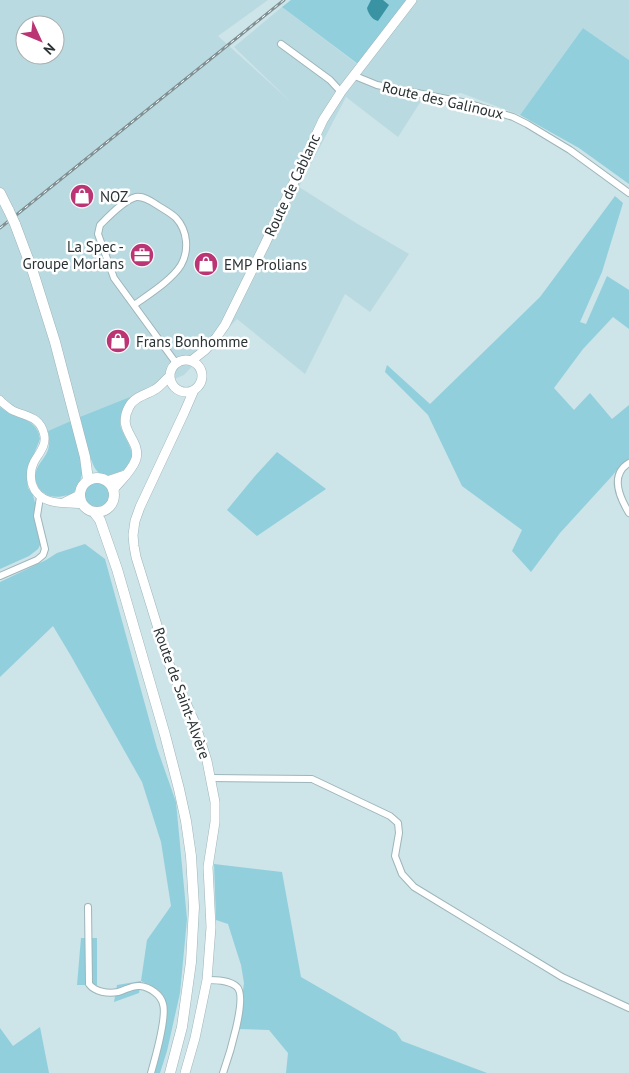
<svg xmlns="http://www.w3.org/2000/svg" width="629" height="1073" font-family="'PT Sans',sans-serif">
  <rect width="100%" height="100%" fill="#cde4e9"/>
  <path fill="#badae1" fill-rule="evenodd" d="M0 0H268L218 36 291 102 234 47 282 7 357 64 408 0H629V60L583 28 520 115 461 93 423 98 398 137 346 97 299 187 356 223 409 254 370 312 345 294 305 374 237 319 184 375 34 437 0 407ZM25 25H55V55H25Z"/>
  <path fill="#91cfdc" d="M291 0H408L358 64 282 7Z
    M583 28 629 60V184L579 148 520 115Z
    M615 196 623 203 602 272 580 322 586 324 607 276 629 290V329L613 317 583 349 554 388 574 410 590 393 612 419 629 405V460L621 465 612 476 560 533 531 572 512 551 522 530 462 486 428 415 385 372 387 365 430 404 540 297Z
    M130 397C126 404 120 413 120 422 120 435 136 447 131 462 129 468 122 471 116 473 111 475 103 477 98 472 89 463 84 431 80 417Z
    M0 407C13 418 37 417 40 439L28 469 27 478 28 488 33 495 35 503 41 543 38 549 29 556 0 569Z
    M71 421C73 431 84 467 82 474 81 479 78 488 74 492 72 495 67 495 63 496 51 499 40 494 36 482 32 468 44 461 48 450 50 443 49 438 48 431Z
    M277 452 326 489 257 536 227 510 255 476Z
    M84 495a13 13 0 1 1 26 0a13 13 0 1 1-26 0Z
    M85 544 105 559 157 748 176 802 187 919 180 993 167 1051 160 1073H155C159 1054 176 1004 158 990 153 986 146 984 141 981L139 993 114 1002 117 985 141 981 147 940 171 906 161 842 142 782 71 656 53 626 0 677V582L46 560 57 553Z
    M214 864 282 872 301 977 396 1032 402 1041 487 1073H286L288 1053 269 1030 238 1029 244 983 241 965 228 924 216 920Z
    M81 938H97V985H77Z
    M40 1027 49 1073H0V1028L13 1046Z"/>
  <path fill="#3993a3" d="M371 0H383L389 5 378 21C372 20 368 13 367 8Z"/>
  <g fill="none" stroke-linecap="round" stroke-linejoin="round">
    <g stroke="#9eb5b9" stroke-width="8">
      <path id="minor" d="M281 44 330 80 341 92
        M355 76 377 85 467 103 513 117 527 124 570 150 629 193
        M134 305C148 295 172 280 181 265 189 251 188 231 176 218 171 213 163 209 157 205 151 201 144 196 136 197 124 200 109 216 100 225L98 234 114 278 176 363
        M629 463C609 475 620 498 629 513
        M0 576 37 560 43 555 45 549 37 516 40 497
        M210 778 312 779 390 816 398 823 399 833 395 856 402 874 414 887 562 977 629 1008
        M88 907 89 984C95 992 108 994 118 992 126 990 132 985 140 986 150 987 161 995 163 1004 167 1017 155 1059 151 1073
        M207 980C216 980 230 980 237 987 248 997 228 1059 223 1073"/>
    </g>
    <g stroke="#9eb5b9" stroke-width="9">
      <path id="tertiary" d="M0 400C3 404 8 407 12 410 26 417 40 416 44 434 47 445 39 453 34 462 30 470 30 476 32 484 39 506 64 503 82 504
        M64 502 80 494"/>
    </g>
    <g stroke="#9eb5b9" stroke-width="10">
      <path id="secondary" d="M170 376a16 16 0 1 1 32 0a16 16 0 1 1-32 0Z
        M191 361 205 350 216 338 225 325 265 244 323 120 341 92 412 0
        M107 481 125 475
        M113 490C121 480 132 471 136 459 141 439 116 431 129 407 134 397 145 395 154 390 160 387 164 381 169 377
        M185 1073 195 1038 207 980 211 927 208 867 215 822V802L207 761 195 723 178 685 169 664 136 557 134 546 133 535 135 521 140 507 184 413 194 390"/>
    </g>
    <g stroke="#9eb5b9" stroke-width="11">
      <path id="primary" d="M0 193 9 211
        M15 224 33 272 55 342 85 457 88 480
        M80 495a17 17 0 1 1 34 0a17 17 0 1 1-34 0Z
        M94 512 100 520 117 569 165 735 179 789 186 821 191 856 194 907 191 962 182 1027 170 1073"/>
    </g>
    <use href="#minor" stroke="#fff" stroke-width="6"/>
    <use href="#tertiary" stroke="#fff" stroke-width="8"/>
    <use href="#secondary" stroke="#fff" stroke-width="9"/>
    <use href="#primary" stroke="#fff" stroke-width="10"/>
    <g stroke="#7f9093" stroke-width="3">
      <path id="rail" d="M0 228 284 0"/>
    </g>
    <use href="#rail" stroke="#fff" stroke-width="1" stroke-dasharray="4" stroke-linecap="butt"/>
    <g stroke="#9eb5b9" stroke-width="11" stroke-linecap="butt">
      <path id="primary-bridge" d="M9 211 15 224"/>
    </g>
    <use href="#primary-bridge" stroke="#fff" stroke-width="10"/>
  </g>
  <defs>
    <g id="shop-disc" transform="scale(1.25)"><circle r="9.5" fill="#bb3474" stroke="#fff"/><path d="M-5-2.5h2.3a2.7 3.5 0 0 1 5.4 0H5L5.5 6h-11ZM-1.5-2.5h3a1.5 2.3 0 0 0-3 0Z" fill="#fff"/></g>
    <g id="office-disc" transform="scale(1.25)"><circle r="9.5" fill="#bb3474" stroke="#fff"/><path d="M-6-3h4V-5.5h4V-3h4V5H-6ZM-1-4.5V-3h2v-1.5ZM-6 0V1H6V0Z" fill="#fff"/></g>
  </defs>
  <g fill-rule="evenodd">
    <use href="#shop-disc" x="82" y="196"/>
    <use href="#office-disc" x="142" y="255"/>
    <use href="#shop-disc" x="206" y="264"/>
    <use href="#shop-disc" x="118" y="341"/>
  </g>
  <g text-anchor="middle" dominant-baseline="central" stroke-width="5" stroke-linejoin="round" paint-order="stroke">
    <g font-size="15" fill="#293234" stroke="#fff">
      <text transform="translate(443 100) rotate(13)">Route des Galinoux</text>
      <text transform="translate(292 185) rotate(-65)">Route de Cablanc</text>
      <text transform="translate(182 693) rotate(70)">Route de Saint-Alvère</text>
    </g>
    <g font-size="15" fill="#293234" stroke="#fff" text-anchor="start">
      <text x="100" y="196">NOZ</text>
      <text x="124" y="246" text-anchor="end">La Spec -<tspan x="124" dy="17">Groupe Morlans</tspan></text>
      <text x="224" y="264">EMP Prolians</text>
      <text x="136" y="341">Frans Bonhomme</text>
    </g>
  </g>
  <g transform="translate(40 40) rotate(134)"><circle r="24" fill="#ffffff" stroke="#a9adae"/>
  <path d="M0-4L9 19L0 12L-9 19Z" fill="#bb3474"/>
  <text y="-8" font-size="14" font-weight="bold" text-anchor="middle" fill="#293234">N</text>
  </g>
</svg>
